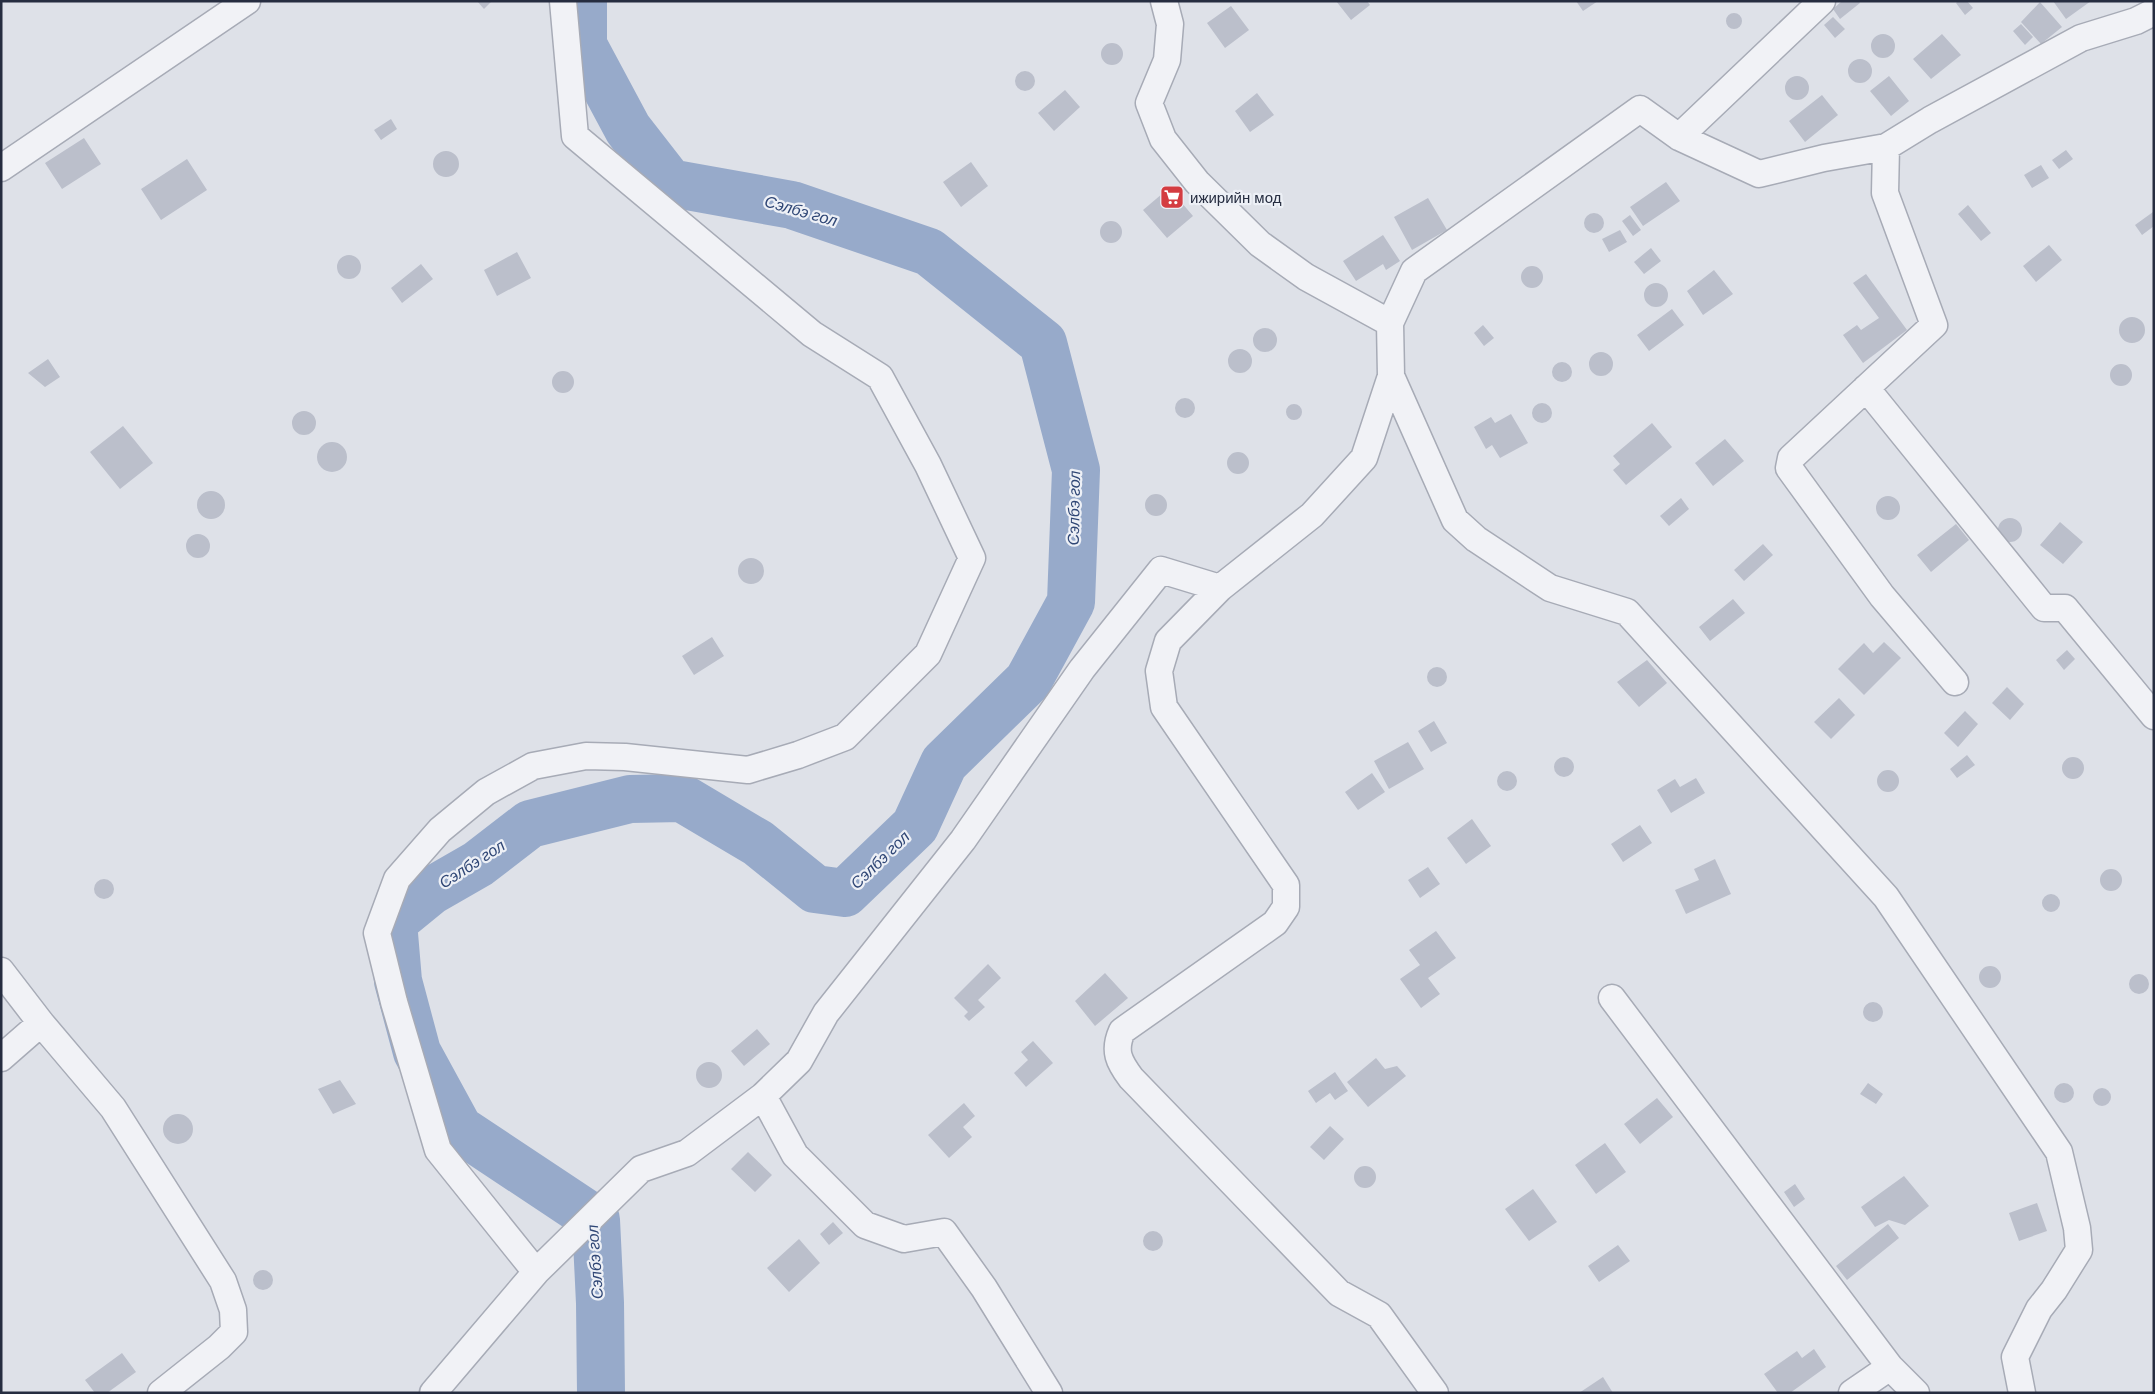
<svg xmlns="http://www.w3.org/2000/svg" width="2155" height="1394" font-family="Helvetica,sans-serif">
  <rect width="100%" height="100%" fill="#dee1e8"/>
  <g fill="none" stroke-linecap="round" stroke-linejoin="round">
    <path stroke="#97aaca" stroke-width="48" d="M583 1V45L628 129 670 183 792 205 929 252 1043 343 1076 470 1071 602 1028 681 944 763 915 826 845 893 815 889 758 843 682 798 630 799 530 824 478 864 431 891 393 922 398 981 417 1052 459 1129 596 1220 600 1303 601 1393"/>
  </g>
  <path fill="#bbbfcb" d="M477 1H492L484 9Z
    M1336 1H1367L1370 5 1351 20Z
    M1576 1H1598L1583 11Z
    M1842 1H1859L1860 3 1840 19 1833 9Z
    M1958 1H1967L1973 8 1965 15 1956 3Z
    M2053 1H2091L2066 19Z
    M2040 2 2062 27 2041 44 2021 22Z
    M1231 6 1249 30 1225 48 1207 23Z
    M1726 21a8 8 0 1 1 16 0a8 8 0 1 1-16 0Z
    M1833 17 1845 29 1835 38 1824 25Z
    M2021 24 2033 37 2025 45 2013 31Z
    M1871 46a12 12 0 1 1 24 0a12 12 0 1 1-24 0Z
    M1942 34 1961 55 1931 79 1913 59Z
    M1101 54a11 11 0 1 1 22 0a11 11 0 1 1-22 0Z
    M1848 71a12 12 0 1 1 24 0a12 12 0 1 1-24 0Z
    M1015 81a10 10 0 1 1 20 0a10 10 0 1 1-20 0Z
    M1785 88a12 12 0 1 1 24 0a12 12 0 1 1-24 0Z
    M1889 76 1909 101 1891 116 1870 91Z
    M1065 90 1080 107 1054 131 1038 113Z
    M1257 93 1274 115 1250 132 1235 111Z
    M1822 95 1838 115 1805 142 1789 121Z
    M391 119 397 129 381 140 374 130Z
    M84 138 101 164 62 189 45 163Z
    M2066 150 2073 159 2059 169 2052 160Z
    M433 164a13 13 0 1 1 26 0a13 13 0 1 1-26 0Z
    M187 159 207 190 161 220 141 189Z
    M971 162 988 186 961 207 943 182Z
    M2041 165 2049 178 2032 188 2024 175Z
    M1666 182 1680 201 1643 226 1630 207Z
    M1169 188 1193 216 1167 238 1143 210Z
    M1428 198 1447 230 1412 250 1394 217Z
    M1968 205 1991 233 1981 241 1958 214Z
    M2153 212 2154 226 2142 235 2135 225Z
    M1584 223a10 10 0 1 1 20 0a10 10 0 1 1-20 0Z
    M1630 215 1641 230 1633 236 1622 221Z
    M1100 232a11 11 0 1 1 22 0a11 11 0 1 1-22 0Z
    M1620 230 1627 242 1609 252 1602 239Z
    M1383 235 1400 261 1386 270 1383 264 1356 281 1343 261Z
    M2049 245 2062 260 2036 282 2023 266Z
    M1651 248 1661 261 1644 274 1634 262Z
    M517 252 531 278 497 296 484 270Z
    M337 267a12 12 0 1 1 24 0a12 12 0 1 1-24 0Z
    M421 264 433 279 402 303 391 288Z
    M1521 277a11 11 0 1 1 22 0a11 11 0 1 1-22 0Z
    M1714 270 1733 294 1703 315 1687 291Z
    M1866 274 1907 330 1863 363 1843 335 1857 325 1861 330 1879 318 1853 283Z
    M1644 295a12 12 0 1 1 24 0a12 12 0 1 1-24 0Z
    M1672 309 1684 325 1649 351 1637 335Z
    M2119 330a13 13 0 1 1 26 0a13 13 0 1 1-26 0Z
    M1483 325 1494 338 1484 346 1474 333Z
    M1253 340a12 12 0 1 1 24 0a12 12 0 1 1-24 0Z
    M1228 361a12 12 0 1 1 24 0a12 12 0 1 1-24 0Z
    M1589 364a12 12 0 1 1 24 0a12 12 0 1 1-24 0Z
    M48 359 60 377 45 387 28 373Z
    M1552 372a10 10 0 1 1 20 0a10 10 0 1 1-20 0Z
    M2110 375a11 11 0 1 1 22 0a11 11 0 1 1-22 0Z
    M552 382a11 11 0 1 1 22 0a11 11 0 1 1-22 0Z
    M1175 408a10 10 0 1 1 20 0a10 10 0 1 1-20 0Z
    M1532 413a10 10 0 1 1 20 0a10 10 0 1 1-20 0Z
    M1286 412a8 8 0 1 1 16 0a8 8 0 1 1-16 0Z
    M292 423a12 12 0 1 1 24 0a12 12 0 1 1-24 0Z
    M1511 414 1528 443 1500 458 1492 445 1486 449 1474 427 1491 417 1495 423Z
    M1652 423 1672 447 1626 485 1613 470 1620 464 1613 456Z
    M123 426 153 463 120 489 90 452Z
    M1725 439 1744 461 1713 486 1695 463Z
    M317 457a15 15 0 1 1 30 0a15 15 0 1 1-30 0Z
    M1227 463a11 11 0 1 1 22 0a11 11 0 1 1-22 0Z
    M197 505a14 14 0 1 1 28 0a14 14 0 1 1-28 0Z
    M1145 505a11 11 0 1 1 22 0a11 11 0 1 1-22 0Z
    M1876 508a12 12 0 1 1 24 0a12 12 0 1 1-24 0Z
    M1681 498 1689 509 1669 526 1660 516Z
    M1998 530a12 12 0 1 1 24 0a12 12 0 1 1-24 0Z
    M2060 522 2083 542 2063 564 2040 545Z
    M1956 524 1969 540 1931 572 1917 555Z
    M186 546a12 12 0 1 1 24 0a12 12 0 1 1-24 0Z
    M1763 544 1773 555 1744 581 1734 570Z
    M738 571a13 13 0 1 1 26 0a13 13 0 1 1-26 0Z
    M1733 599 1745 613 1710 641 1699 627Z
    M712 637 724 656 694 675 682 656Z
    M1884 642 1901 658 1864 695 1838 669 1864 643 1873 653Z
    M2067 650 2075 659 2064 670 2056 660Z
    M1647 660 1667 683 1639 707 1617 682Z
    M1427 677a10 10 0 1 1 20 0a10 10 0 1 1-20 0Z
    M2007 687 2024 704 2010 720 1992 703Z
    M1839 698 1855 715 1831 739 1814 722Z
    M1965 711 1978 724 1958 747 1944 733Z
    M1434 721 1447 743 1431 752 1418 731Z
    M1408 742 1424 769 1389 789 1374 761Z
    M1967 755 1975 765 1957 778 1950 769Z
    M1554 767a10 10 0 1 1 20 0a10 10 0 1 1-20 0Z
    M2062 768a11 11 0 1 1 22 0a11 11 0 1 1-22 0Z
    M1877 781a11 11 0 1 1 22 0a11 11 0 1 1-22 0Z
    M1497 781a10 10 0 1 1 20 0a10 10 0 1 1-20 0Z
    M1372 773 1385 792 1358 810 1345 792Z
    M1696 778 1705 793 1671 813 1657 790 1675 779 1680 787Z
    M1472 819 1491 846 1466 864 1447 838Z
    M1640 825 1652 843 1623 862 1611 844Z
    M1715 859 1731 894 1686 914 1675 890 1699 880 1694 869Z
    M1428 867 1440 884 1420 898 1408 880Z
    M2100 880a11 11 0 1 1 22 0a11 11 0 1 1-22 0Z
    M94 889a10 10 0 1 1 20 0a10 10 0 1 1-20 0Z
    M2042 903a9 9 0 1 1 18 0a9 9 0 1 1-18 0Z
    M1436 931 1456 958 1428 978 1440 994 1421 1008 1400 979 1420 965 1409 950Z
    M988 964 1001 978 978 1000 985 1007 969 1021 964 1016 968 1012 954 998Z
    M1979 977a11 11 0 1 1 22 0a11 11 0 1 1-22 0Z
    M1105 973 1128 998 1095 1026 1075 1001Z
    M2129 984a10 10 0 1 1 20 0a10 10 0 1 1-20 0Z
    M1863 1012a10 10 0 1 1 20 0a10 10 0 1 1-20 0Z
    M757 1029 770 1044 744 1066 731 1051Z
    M1033 1041 1053 1063 1026 1087 1014 1073 1028 1060 1021 1052Z
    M1376 1058 1385 1069 1397 1066 1406 1076 1368 1107 1347 1082Z
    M696 1075a13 13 0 1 1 26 0a13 13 0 1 1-26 0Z
    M1335 1072 1348 1091 1335 1100 1330 1093 1316 1103 1308 1091Z
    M340 1080 356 1104 333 1114 318 1089Z
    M1868 1083 1883 1094 1876 1104 1860 1094Z
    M2054 1093a10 10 0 1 1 20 0a10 10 0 1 1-20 0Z
    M2093 1097a9 9 0 1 1 18 0a9 9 0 1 1-18 0Z
    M1657 1098 1673 1117 1640 1144 1624 1124Z
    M964 1103 975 1116 963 1127 972 1137 949 1158 928 1135Z
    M163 1129a15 15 0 1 1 30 0a15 15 0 1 1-30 0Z
    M1330 1126 1344 1139 1324 1160 1310 1147Z
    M1605 1143 1626 1172 1596 1194 1575 1165Z
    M748 1152 772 1175 755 1192 731 1169Z
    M1354 1177a11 11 0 1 1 22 0a11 11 0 1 1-22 0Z
    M1904 1176 1929 1206 1905 1225 1889 1220 1875 1227 1861 1207Z
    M1795 1184 1805 1199 1794 1207 1784 1192Z
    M1533 1189 1557 1222 1529 1241 1505 1209Z
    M2037 1203 2047 1231 2019 1241 2009 1213Z
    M833 1222 843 1233 829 1245 820 1234Z
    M1888 1224 1899 1238 1847 1280 1836 1266Z
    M1143 1241a10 10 0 1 1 20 0a10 10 0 1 1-20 0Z
    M799 1239 820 1263 789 1292 767 1268Z
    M1618 1245 1630 1261 1599 1282 1588 1266Z
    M253 1280a10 10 0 1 1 20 0a10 10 0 1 1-20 0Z
    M1814 1349 1826 1367 1790 1393H1778L1764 1374 1797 1351 1802 1358Z
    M122 1353 136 1372 107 1393H95L85 1380Z
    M1603 1377 1613 1393H1579Z"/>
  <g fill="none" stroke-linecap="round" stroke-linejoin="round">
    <g stroke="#a7abb6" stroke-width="29">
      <path id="street" d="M1164 1 1170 24 1167 60 1149 103 1163 139 1197 182 1260 244 1306 277 1390 323 1414 271 1640 109 1679 137 1759 174 1824 158 1886 147 1930 120 2081 38 2136 21 2154 12
        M1679 137 1822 1
        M1886 147 1885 193 1934 325 1791 458 1789 468 1882 596 1955 682
        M1 168 247 1
        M1390 323 1391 376 1364 458 1312 515 1220 588 1168 641 1159 671 1164 707 1286 885V907L1275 923 1122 1031C1113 1051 1119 1062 1131 1078L1339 1293 1379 1315 1435 1393
        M1391 376 1455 520 1476 539 1550 588 1627 612 1886 897 2059 1152 2077 1228 2079 1250 2054 1290 2039 1309 2015 1357 2022 1393
        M1866 388 2044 608H2065L2154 716
        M1 971 41 1023 113 1108 223 1281 233 1310 234 1332 219 1347 161 1393
        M1612 998 1890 1367 1916 1393
        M1 1058 41 1023
        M763 1096 795 1155 865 1225 904 1239 944 1232 984 1288 1049 1393
        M536 1272 438 1150 394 1002 377 933 397 879 440 830 486 792 533 766 586 756 625 757 748 770 798 755 845 737 928 654 972 558 928 465 880 377 812 334 575 136 563 1
        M433 1393 536 1272 641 1169 687 1153 763 1096 799 1061 826 1013 963 840 1082 669 1161 570 1220 588
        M1852 1393 1890 1367"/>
    </g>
    <use href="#street" stroke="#f1f2f6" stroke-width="26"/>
  </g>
  <defs>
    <g id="supermarket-square" transform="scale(1.25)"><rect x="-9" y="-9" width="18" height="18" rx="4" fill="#d43c41" stroke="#edf0f6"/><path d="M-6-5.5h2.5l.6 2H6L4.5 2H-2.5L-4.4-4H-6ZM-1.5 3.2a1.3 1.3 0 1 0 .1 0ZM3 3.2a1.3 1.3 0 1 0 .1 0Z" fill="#fff"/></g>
  </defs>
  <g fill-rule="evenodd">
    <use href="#supermarket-square" x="1172" y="197"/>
  </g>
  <g text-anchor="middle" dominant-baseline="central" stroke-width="4.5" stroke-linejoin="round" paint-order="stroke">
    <g font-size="15" fill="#262d40" stroke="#edf0f6" text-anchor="start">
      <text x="1190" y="197">ижирийн мод</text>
    </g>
    <g font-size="16" font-style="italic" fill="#2f4675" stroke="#edf0f6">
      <text transform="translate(801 211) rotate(16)">Сэлбэ гол</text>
      <text transform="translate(1074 508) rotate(-89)">Сэлбэ гол</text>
      <text transform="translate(880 860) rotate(-44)">Сэлбэ гол</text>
      <text transform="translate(472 864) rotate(-33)">Сэлбэ гол</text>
      <text transform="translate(595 1262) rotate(-94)">Сэлбэ гол</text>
    </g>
  </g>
  <rect width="2155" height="1394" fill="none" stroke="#262d40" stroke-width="5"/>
</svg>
